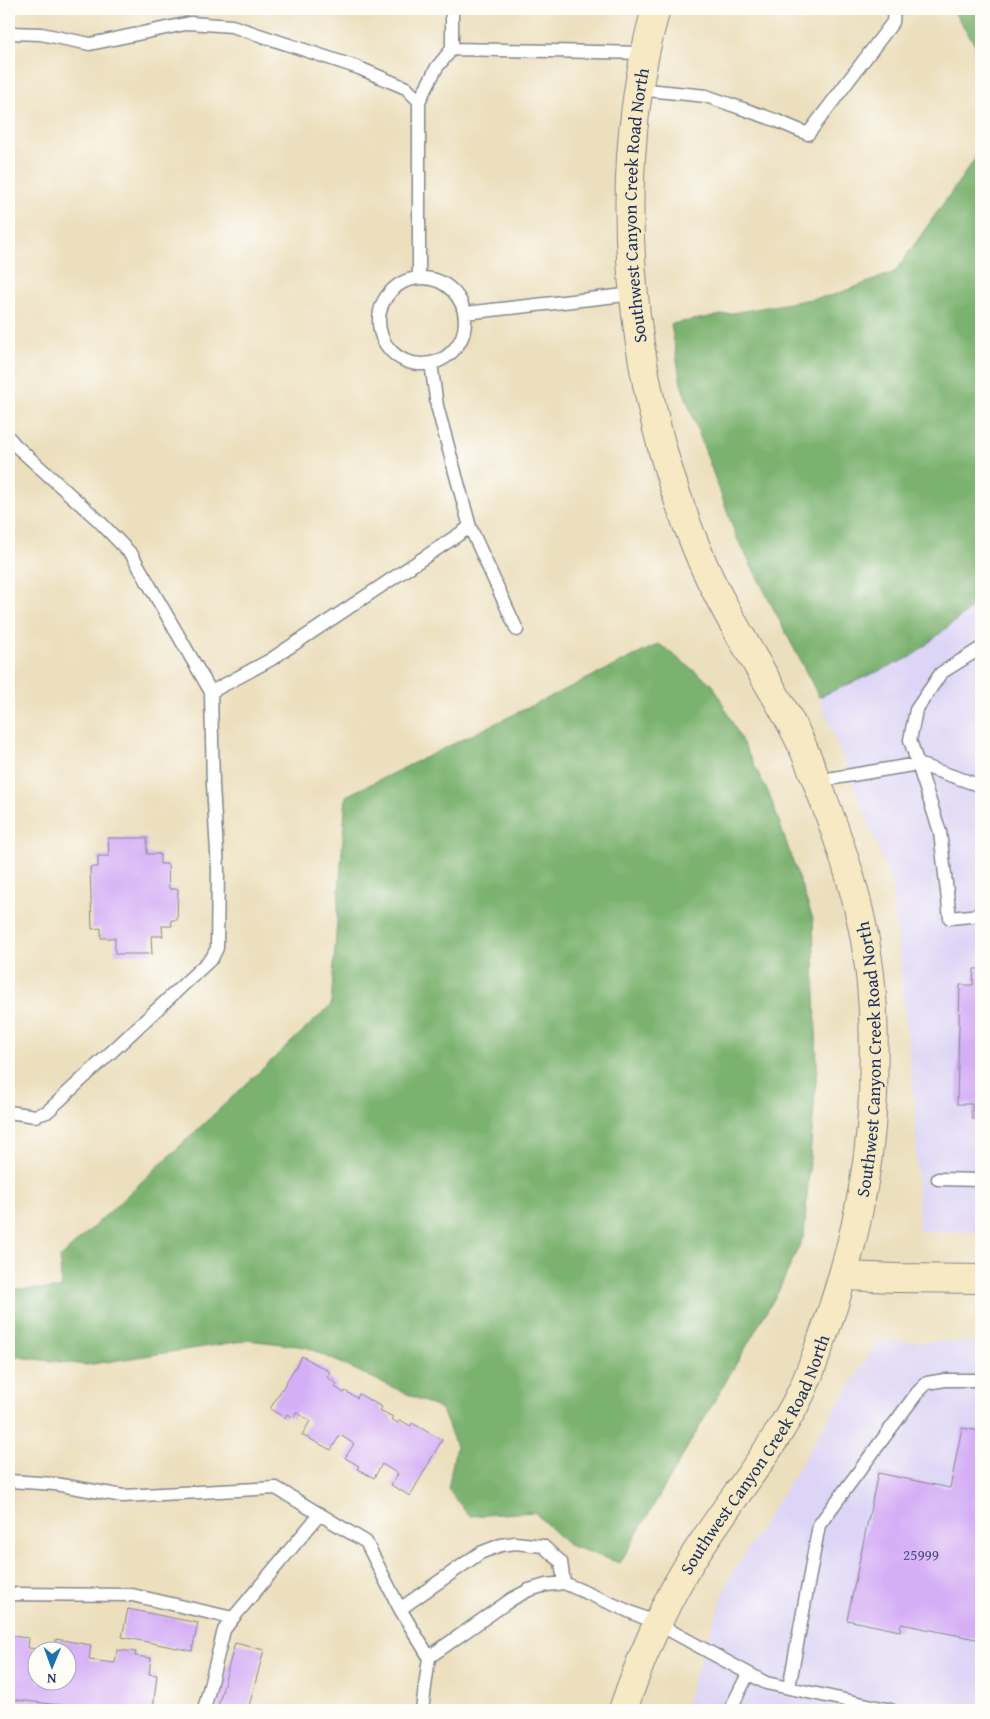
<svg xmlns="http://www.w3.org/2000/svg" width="990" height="1719" font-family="'Gentium Book Plus',serif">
  <rect width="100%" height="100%" fill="#fdfcf7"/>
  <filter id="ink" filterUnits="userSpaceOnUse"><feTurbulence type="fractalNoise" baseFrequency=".02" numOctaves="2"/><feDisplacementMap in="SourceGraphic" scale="10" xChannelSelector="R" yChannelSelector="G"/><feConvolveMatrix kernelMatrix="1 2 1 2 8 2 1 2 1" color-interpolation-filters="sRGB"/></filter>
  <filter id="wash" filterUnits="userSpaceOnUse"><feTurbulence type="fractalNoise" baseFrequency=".0096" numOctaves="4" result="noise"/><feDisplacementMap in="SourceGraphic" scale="20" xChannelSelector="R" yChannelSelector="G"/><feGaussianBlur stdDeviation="1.12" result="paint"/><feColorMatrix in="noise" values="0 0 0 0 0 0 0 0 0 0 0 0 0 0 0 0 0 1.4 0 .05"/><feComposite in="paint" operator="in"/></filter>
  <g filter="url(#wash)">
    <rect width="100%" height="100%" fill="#ecdfbd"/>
    <path fill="#ddd5f6" d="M981 600V1232L919 1231 915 1106 891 880 819 697 911 657Z
      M878 1341 981 1342V1710H683L729 1579Z"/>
    <path fill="#7bb26f" stroke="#4b7066" d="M952 9H981V54Z
      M981 150V600L911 657 819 697 736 536 681 384 671 324 834 295 895 272Z
      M659 644 713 685 770 796 813 919 817 1066 804 1235 778 1292 620 1563 568 1545 534 1512 469 1516 448 1489 456 1446 442 1410 306 1347 249 1340 86 1365 9 1356V1289H61L60 1258 331 1005 346 796Z"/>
    <g id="blocks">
      <path fill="#d5aff6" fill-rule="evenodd" d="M108 838H147V854H160V864H168L169 889H178L177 920H171L172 926H162L163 936H151L152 954H115V938H101V928L92 929 90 867H98V856H109Z
        M974 969H981V1119H972V1104H957L960 985H973Z
        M302 1356 330 1372 327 1377 337 1384 335 1387 344 1393 345 1391 357 1398 359 1394 382 1407 380 1410 393 1417 391 1419 398 1423 400 1420 411 1426 412 1423 442 1440 410 1496 391 1485 398 1474 382 1464 374 1478 357 1469 359 1466 345 1458 354 1444 340 1435 331 1450 302 1435 310 1421 296 1412 294 1418 287 1414 285 1418 270 1409Z
        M962 1428 981 1431V1640L901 1624 900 1631 847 1620 878 1473 950 1488Z
        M128 1609 198 1623 192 1651 122 1637Z
        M12 1636 29 1638 28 1648 47 1650 48 1643 56 1644V1639L91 1645 89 1660 115 1663 117 1650 136 1652 135 1656 151 1658 149 1674 157 1675 153 1710H102L9 1699V1643H11ZM38 1652H68V1682H38Z
        M235 1643 264 1650 248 1710H217Z"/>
    </g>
  </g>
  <g filter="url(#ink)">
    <use href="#blocks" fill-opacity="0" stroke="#84878e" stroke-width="1"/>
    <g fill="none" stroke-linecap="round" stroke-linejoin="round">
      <g stroke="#84878e" stroke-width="15">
        <path id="lane" d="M9 33 41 34 90 44 190 23 232 26 359 68 406 88 419 101V278
          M452 49V9
          M638 89 706 96 775 120 808 134 893 22 894 9
          M419 101 437 67 452 49 645 53
          M379 321a43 43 0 1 1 86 0a43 43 0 1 1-86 0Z
          M465 313 634 294
          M431 363 437 406 470 527 517 630
          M9 438 15 445 98 520 132 555 211 692 213 785 218 870 217 948 212 958 47 1112 35 1116 9 1112
          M981 648 941 673 916 710 910 740 940 832 950 918 981 915
          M211 692 270 660 470 527
          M816 781 918 764 981 786
          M938 1179 981 1180
          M9 1481 55 1484 123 1496 276 1488 366 1542 400 1609 429 1657 422 1710
          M9 1594 132 1595 233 1618
          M400 1609 480 1553 501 1545 515 1543 543 1546 561 1562 564 1583
          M429 1657 512 1599 529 1590 546 1585 564 1583 658 1624 766 1683 891 1710
          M789 1688 819 1525 917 1393 927 1383 945 1380H981
          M204 1710 224 1630 233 1618 320 1514
          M730 1710 748 1674"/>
      </g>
      <g stroke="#84878e" stroke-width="30">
        <g id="secondary">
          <path d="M843 1276 897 1278 981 1279"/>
          <path id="s1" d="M623 1710C638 1665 661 1611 686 1569 721 1510 769 1457 800 1395 808 1379 814 1361 820 1344 849 1267 870 1179 873 1096 874 1051 875 1005 868 960 861 906 844 854 825 803 815 777 806 751 793 727 762 669 723 613 698 552 629 387 607 181 656 9"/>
        </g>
      </g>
      <use href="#lane" stroke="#fff" stroke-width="12"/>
      <use href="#secondary" stroke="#f7e9c3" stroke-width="28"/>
    </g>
  </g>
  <g text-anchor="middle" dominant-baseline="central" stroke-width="4" stroke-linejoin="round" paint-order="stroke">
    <g font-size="15" fill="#4a4f84">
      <text x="921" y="1554">25999</text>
    </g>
    <g font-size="18" fill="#1b2f5e" stroke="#fdfcf7">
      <text stroke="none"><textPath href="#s1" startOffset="1609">Southwest Canyon Creek Road North</textPath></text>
      <text stroke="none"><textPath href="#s1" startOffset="709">Southwest Canyon Creek Road North</textPath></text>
      <text stroke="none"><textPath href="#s1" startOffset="289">Southwest Canyon Creek Road North</textPath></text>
    </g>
  </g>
  <rect width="990" height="1719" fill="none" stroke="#fdfcf7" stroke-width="30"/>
  <g transform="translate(52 1666) rotate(181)"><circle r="24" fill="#fdfcf7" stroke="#a3aaba"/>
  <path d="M0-4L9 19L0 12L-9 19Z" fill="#1f6fb2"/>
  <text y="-8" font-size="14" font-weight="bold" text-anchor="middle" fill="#1b2f5e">N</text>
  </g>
</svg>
